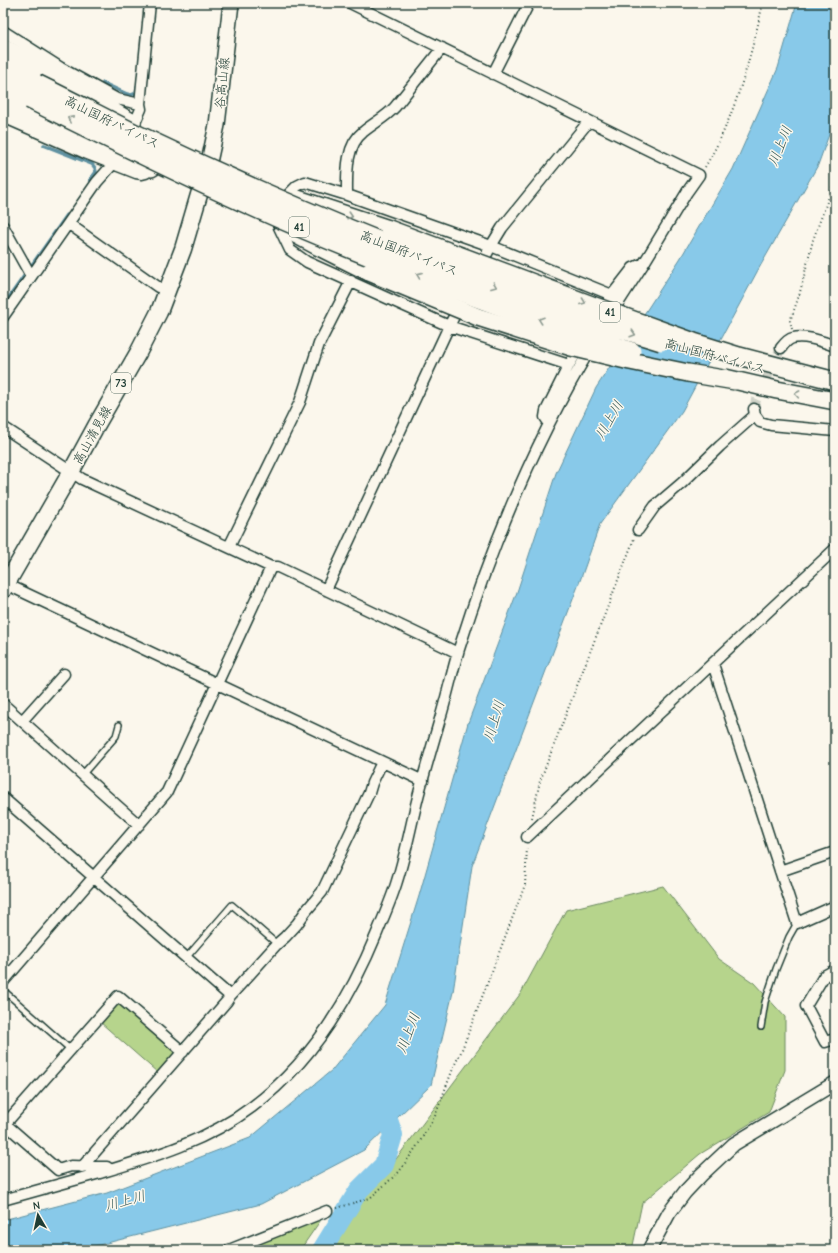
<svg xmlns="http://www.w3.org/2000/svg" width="838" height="1253" font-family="'Comic Neue','Klee One',sans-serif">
  <rect width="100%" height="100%" fill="#fbf7ec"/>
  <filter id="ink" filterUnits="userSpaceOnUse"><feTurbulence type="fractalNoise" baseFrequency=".025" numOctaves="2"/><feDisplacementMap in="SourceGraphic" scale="8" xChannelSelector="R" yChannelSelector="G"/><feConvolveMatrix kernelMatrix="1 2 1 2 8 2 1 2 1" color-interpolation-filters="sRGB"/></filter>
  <g filter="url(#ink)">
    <path fill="#b6d48c" stroke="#6a8860" d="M663 886 719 959 754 983 785 1017V1070L769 1112 700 1154 642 1203 632 1250H317L381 1179 521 993 566 910Z
      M124 1004 173 1049 174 1054 158 1073 100 1022 116 1006Z
      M327 1211 300 1250H229Z"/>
    <path fill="#88c9e9" stroke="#5e91a1" d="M797 3H835V118L818 165 758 270 682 411 600 524 581 578 472 866 453 992 431 1085 364 1150 261 1204 79 1250H3V1220L107 1193 250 1138 332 1070 385 1005 419 896 468 723 517 592 556 473 596 388 680 259 733 169 778 68Z"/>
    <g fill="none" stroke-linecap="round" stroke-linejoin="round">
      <path stroke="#5e91a1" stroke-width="3.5" d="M103 83 127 94 131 95 136 93 137 86
        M44 145 92 164 95 168 96 172 90 180
        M3 306 67 215"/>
      <path stroke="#88c9e9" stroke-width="20" d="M322 1250 359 1190 384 1165 393 1135 386 1114 385 1098"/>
      <path stroke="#cfd2c7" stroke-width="10" stroke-dasharray="10 5" stroke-linecap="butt" d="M754 409 756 400 781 348"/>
      <g stroke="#1f3d34" stroke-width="8">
        <path id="service" d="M82 775 116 736 119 725
          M186 958 232 905 277 944
          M3 990 71 1050
          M761 1027 765 1002 776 969 789 937 797 923"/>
      </g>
      <g stroke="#1f3d34" stroke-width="13">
        <path id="minor" d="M350 3 699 175 687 192 644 263 633 268 612 295
          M3 31 61 68 117 99 140 104
          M493 74 529 3
          M3 117 85 153 136 173 142 174 146 173 150 167
          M134 125 141 109 140 104 150 3
          M347 195 491 246 612 295 601 313
          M287 196 297 186 305 182 347 195C347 175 345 146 363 132 374 123 386 117 395 107L442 48
          M69 224 158 287
          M3 226 31 276
          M279 227 290 250 307 262 449 326 569 365 581 345
          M480 267 491 246 502 228 589 121
          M610 316 644 263
          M3 317 97 182 113 164
          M781 348C784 344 788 339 793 338 806 335 823 342 835 346
          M754 409 755 415 760 422 771 425 835 431
          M549 423 545 417 546 411 569 365
          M3 427 82 479 271 567H278L458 653
          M638 530 655 506 682 483 720 446 755 415
          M229 547 300 402 319 344 351 281
          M6 584 423 781
          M326 590 449 326 460 305
          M713 664 797 923 835 906
          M3 704 139 825
          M22 721 64 674
          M3 798 230 996
          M527 837 835 549
          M780 871 835 852
          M835 970 824 976 806 1006 825 1042 835 1039
          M3 982 167 792 271 567
          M3 1122 58 1170 71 1166 107 1167
          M5 1124 118 996 183 1052
          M82 1167 227 1001 230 996 277 944 285 937 297 924 306 911 322 892 369 793 372 783 382 762
          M3 1200C35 1191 67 1182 100 1173 153 1157 207 1141 252 1107 311 1063 350 999 377 933 384 916 392 898 397 881 405 856 410 830 416 805 423 776 432 747 440 719 447 696 452 672 459 649 492 544 534 442 591 348
          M229 1250 327 1211"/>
      </g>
      <g stroke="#1f3d34" stroke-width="16">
        <path id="tertiary" d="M649 1250 669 1213 685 1192 701 1175 734 1144 835 1083"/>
      </g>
      <g stroke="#1f3d34" stroke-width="18">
        <path id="secondary" d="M209 162 217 125 231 3"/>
      </g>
      <g stroke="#1f3d34" stroke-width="19">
        <path id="primary" d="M3 590 71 472 96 426 138 353 159 312 183 249 206 171"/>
      </g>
      <g stroke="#1f3d34" stroke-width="20">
        <path id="trunk" d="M298 199 389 229
          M286 229 319 247 369 272"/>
      </g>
      <g stroke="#1f3d34" stroke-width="22">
        <path id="motorway" d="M3 48 131 123
          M3 66 36 84
          M3 85 30 99
          M3 105 68 134 151 167"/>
      </g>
      <path stroke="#1f3d34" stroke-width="2" stroke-dasharray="1 3" stroke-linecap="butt" d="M705 167C735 117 750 60 763 3
        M792 329 790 321 799 296 813 240 835 180
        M532 818 540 781 634 539
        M337 1208 370 1198 399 1172 419 1143 435 1116 454 1066 461 1052 525 885 527 848"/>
      <use href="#service" stroke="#fbf7ec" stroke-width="5"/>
      <use href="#minor" stroke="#fbf7ec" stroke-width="10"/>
      <use href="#tertiary" stroke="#fbf7ec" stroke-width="13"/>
      <use href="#secondary" stroke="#fbf7ec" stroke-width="15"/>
      <use href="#primary" stroke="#fbf7ec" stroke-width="16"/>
      <use href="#trunk" stroke="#fbf7ec" stroke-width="17"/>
      <use href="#motorway" stroke="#fbf7ec" stroke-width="19"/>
      <g stroke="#1f3d34" stroke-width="20" stroke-linecap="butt">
        <path id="trunk-bridge" d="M389 229 592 305 694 342 739 356 835 381
          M369 272 478 317 571 347 630 361 688 373 735 381
          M583 318 661 342
          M577 333 632 351
          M725 378 777 390 835 401"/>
      </g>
      <g stroke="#1f3d34" stroke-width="22" stroke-linecap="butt">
        <path id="motorway-bridge" d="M36 84C69 100 101 117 133 133 279 203 430 265 583 318
          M30 99C106 137 182 175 259 209 363 256 470 296 577 333"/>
      </g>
      <use href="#trunk-bridge" stroke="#fbf7ec" stroke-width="17"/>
      <use href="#motorway-bridge" stroke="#fbf7ec" stroke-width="19"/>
    </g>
    <defs><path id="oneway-chevron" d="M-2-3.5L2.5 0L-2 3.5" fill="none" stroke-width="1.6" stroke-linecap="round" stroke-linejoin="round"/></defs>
    <g stroke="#8d9a90">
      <use href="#oneway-chevron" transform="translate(70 119) rotate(-153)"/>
      <use href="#oneway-chevron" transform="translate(350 216) rotate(18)"/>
      <use href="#oneway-chevron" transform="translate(419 275) rotate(-159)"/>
      <use href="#oneway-chevron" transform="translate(494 286) rotate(21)"/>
      <use href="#oneway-chevron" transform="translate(583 302) rotate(21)"/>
      <use href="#oneway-chevron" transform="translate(541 320) rotate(-161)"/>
      <use href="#oneway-chevron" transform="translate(633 334) rotate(17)"/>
      <use href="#oneway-chevron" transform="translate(797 394) rotate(-169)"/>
    </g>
  </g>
  <g text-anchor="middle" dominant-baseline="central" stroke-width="3" stroke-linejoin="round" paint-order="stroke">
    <g fill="#fbf7ec" stroke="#61756b" stroke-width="1">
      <rect x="289" y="217" width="20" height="20" rx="3"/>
      <rect x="600" y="302" width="20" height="20" rx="3"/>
      <rect x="111" y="373" width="20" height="20" rx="3"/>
    </g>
    <g font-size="12" font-weight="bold" fill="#1f3d34">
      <text x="299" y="227">41</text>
      <text x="610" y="312">41</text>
      <text x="121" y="383">73</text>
    </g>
    <g font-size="13" fill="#1f3d34" stroke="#fbf7ec">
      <text transform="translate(222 83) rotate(-84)">谷高山線</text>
      <text transform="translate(112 122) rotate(26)">高山国府バイパス</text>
      <text transform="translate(409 253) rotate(21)">高山国府バイパス</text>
      <text transform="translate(715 356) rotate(15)">高山国府バイパス</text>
      <text transform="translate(92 435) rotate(-61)">高山清見線</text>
    </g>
    <g font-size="14" font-style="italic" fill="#345958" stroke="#fbf7ec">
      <text transform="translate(780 146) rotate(-68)">川上川</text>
      <text transform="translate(609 420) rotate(-60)">川上川</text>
      <text transform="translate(494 721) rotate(-73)">川上川</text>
      <text transform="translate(408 1033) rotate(-69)">川上川</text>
      <text transform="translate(125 1201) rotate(-16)">川上川</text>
    </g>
  </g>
  <rect width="838" height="1253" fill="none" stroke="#fbf7ec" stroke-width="16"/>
  <rect x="8" y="8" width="822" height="1237" fill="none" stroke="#1f3d34" stroke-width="1.5" filter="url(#ink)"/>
  <g transform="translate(38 1215) rotate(351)" stroke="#fbf7ec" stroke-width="3" paint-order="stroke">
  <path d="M0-3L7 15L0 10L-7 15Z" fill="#1f3d34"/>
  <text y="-6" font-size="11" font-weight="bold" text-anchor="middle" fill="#1f3d34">N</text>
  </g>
</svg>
